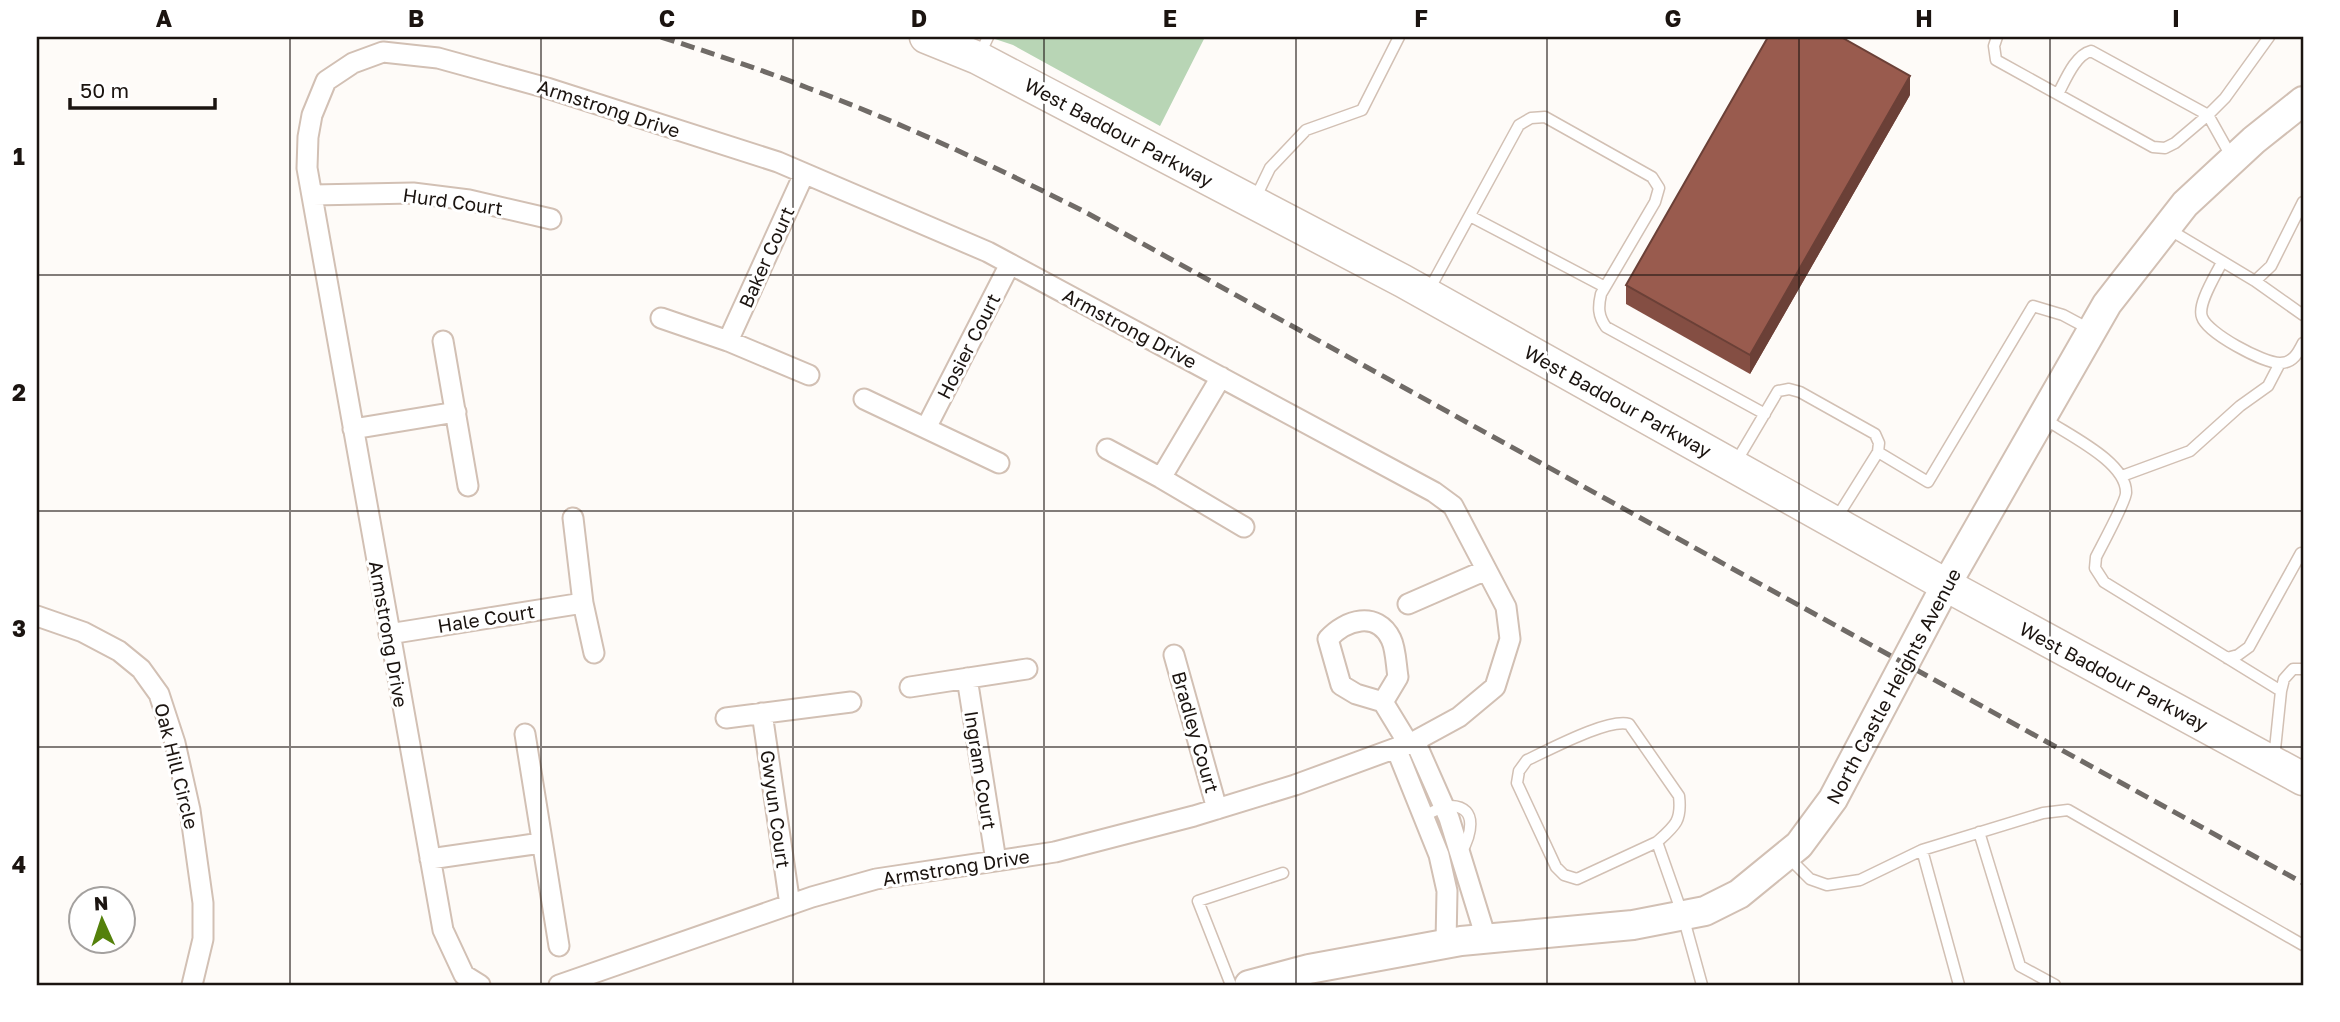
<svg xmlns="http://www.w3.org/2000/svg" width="2340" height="1022" font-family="'Golos Text',sans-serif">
  <rect width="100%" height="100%" fill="#fefbf8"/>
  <path fill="#b8d5b5" d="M989 37H1205L1160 126 1013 45Z"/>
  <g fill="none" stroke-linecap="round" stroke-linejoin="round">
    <g stroke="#d2c0b4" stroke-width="13">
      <path id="lane" d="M1997 37 1994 46 1996 60 2153 147 2165 148 2175 143 2208 115 2225 98 2269 37
        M980 54 988 37
        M2058 94C2065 81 2075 55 2091 51L2208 115 2231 156
        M1255 199 1270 168 1306 130 1362 110 1399 37
        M1470 216 1605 287
        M2170 230 2255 281 2271 266 2303 202
        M2222 262C2216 275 2197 304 2202 317 2207 333 2263 363 2280 363 2293 363 2298 353 2303 343
        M2255 281 2303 315
        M1429 290 1519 125 1531 118 1545 117 1652 177 1659 188 1655 202 1601 294C1598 307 1598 316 1606 327L1765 414
        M2045 419C2068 435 2127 462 2126 493 2126 501 2101 547 2096 557L2095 568 2104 582 2281 691 2274 759
        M1736 462 1778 391 1789 389 1800 392 1875 434 1879 443 1878 452
        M2122 476 2190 451 2240 406 2268 386 2280 363
        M1836 519 1878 452 1928 482 2033 306 2063 315 2091 330
        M2227 658 2238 655 2249 647 2301 553
        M2281 691 2284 679 2293 669H2303
        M1424 816C1432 812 1442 806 1451 806 1480 807 1470 837 1461 853
        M1979 832 2020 966 2055 985
        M1657 842 1577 879 1564 875 1556 867 1517 783 1519 771 1527 760C1549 750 1608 718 1629 724L1679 796C1682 821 1675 826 1657 842L1683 916 1702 985
        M1922 850 1959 985
        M1787 856 1810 879 1827 885 1860 880 1922 850 2043 813 2068 810 2303 945
        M1231 985 1198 901 1283 873"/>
    </g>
    <g stroke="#d2c0b4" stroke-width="23">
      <path id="street" d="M313 195 413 193 469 200 551 219
        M661 318 728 341 809 375
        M443 341 468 486
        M728 341 804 174
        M864 399 999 463
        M926 428 1010 264
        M353 429 456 412
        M1107 449 1161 478 1244 527
        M1161 478 1221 377
        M573 518 583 603 594 653
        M1408 604 1486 570
        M37 616 83 632 119 651 141 669 159 694 175 743 190 810 203 903V939L192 985
        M389 634 583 603
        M1174 655 1217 809
        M967 678 996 861
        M910 687 1027 669
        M1383 702 1398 677C1396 665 1396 649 1391 639 1377 610 1345 620 1328 639L1341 685 1356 694 1383 702 1408 743
        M762 713 790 905
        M726 718 851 702
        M525 734 559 946
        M1415 741 1449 818 1486 938
        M1396 748 1439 855 1447 891 1446 943
        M430 859 541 843
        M480 985 464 975 443 930 307 168 308 137 312 115 326 81 353 63 383 52 438 58 547 88 778 162 988 252 1434 492 1453 506 1506 607 1510 639 1495 687 1459 717 1415 741 1396 748 1295 785 1194 816 1055 852 876 879 812 897 559 985"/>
    </g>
    <g stroke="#d2c0b4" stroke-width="32">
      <path id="secondary" d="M1249 985 1309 969 1461 941 1633 925 1705 911 1739 894 1799 845 1833 799 1946 585 2107 304 2185 204 2254 140 2303 101"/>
    </g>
    <g stroke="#d2c0b4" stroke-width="35">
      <path id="primary" d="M926 37 978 58 1403 281 1946 585 2303 779"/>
    </g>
    <use href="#lane" stroke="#fff" stroke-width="10"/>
    <use href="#street" stroke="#fff" stroke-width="19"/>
    <use href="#secondary" stroke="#fff" stroke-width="28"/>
    <use href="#primary" stroke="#fff" stroke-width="32"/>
    <path stroke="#706b67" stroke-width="5" stroke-dasharray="14 7" stroke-linecap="butt" d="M661 37C711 53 760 69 808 88 904 124 996 167 1087 213L2303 883"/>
  </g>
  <path fill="#844e43" d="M1910 95 1750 374 1626 304V285Z"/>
  <path fill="#6b4037" d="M1910 76V95L1750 374V355Z"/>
  <path fill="#995b4e" stroke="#6b4037" stroke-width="2" d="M1768 37H1841L1910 76 1750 355 1626 285Z"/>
  <path fill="none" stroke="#1b1410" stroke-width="2" stroke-opacity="0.55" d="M290 37V985M541 37V985M793 37V985M1044 37V985M1296 37V985M1547 37V985M1799 37V985M2050 37V985M37 275H2303M37 511H2303M37 747H2303"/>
  <g text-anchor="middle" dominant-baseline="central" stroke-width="6" stroke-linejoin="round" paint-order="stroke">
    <g font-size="19" fill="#1b1410" stroke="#fff">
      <text transform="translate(609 108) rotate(18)">Armstrong Drive</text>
      <text transform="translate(1119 132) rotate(28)">West Baddour Parkway</text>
      <text transform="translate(453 201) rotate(8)">Hurd Court</text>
      <text transform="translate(766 257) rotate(-66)">Baker Court</text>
      <text transform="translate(1130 328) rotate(28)">Armstrong Drive</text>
      <text transform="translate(968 346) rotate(-63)">Hosier Court</text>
      <text transform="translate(1618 401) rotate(29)">West Baddour Parkway</text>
      <text transform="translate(486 618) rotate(-9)">Hale Court</text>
      <text transform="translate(389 634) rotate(80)">Armstrong Drive</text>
      <text transform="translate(2114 676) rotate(28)">West Baddour Parkway</text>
      <text transform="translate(1893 686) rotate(-62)">North Castle Heights Avenue</text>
      <text transform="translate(1196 732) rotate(74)">Bradley Court</text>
      <text transform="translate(177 766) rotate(76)">Oak Hill Circle</text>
      <text transform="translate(981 770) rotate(81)">Ingram Court</text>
      <text transform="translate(776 809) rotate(82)">Gwyun Court</text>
      <text transform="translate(956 867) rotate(-9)">Armstrong Drive</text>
    </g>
  </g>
  <rect width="2340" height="1022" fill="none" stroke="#ffffff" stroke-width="77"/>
  <g transform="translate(102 920) rotate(357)"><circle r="33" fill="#ffffff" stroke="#a4a19f" stroke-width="2"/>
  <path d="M0-5L12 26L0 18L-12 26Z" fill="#54810b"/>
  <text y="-10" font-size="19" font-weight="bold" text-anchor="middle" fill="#1b1410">N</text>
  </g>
  <path d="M70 98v10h145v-10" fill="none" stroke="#1b1410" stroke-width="3.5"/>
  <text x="80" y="98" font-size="21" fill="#1b1410" stroke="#ffffff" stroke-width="5" paint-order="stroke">50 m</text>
  <rect x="38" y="38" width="2264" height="946" fill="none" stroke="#1b1410" stroke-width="2.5"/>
  <g font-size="23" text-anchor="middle" font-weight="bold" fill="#1b1410">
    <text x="164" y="27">A</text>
    <text x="416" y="27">B</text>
    <text x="667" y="27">C</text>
    <text x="919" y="27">D</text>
    <text x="1170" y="27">E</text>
    <text x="1421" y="27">F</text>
    <text x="1673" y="27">G</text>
    <text x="1924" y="27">H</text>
    <text x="2176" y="27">I</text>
    <text x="19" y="165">1</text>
    <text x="19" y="401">2</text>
    <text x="19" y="637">3</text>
    <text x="19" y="873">4</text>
  </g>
</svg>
